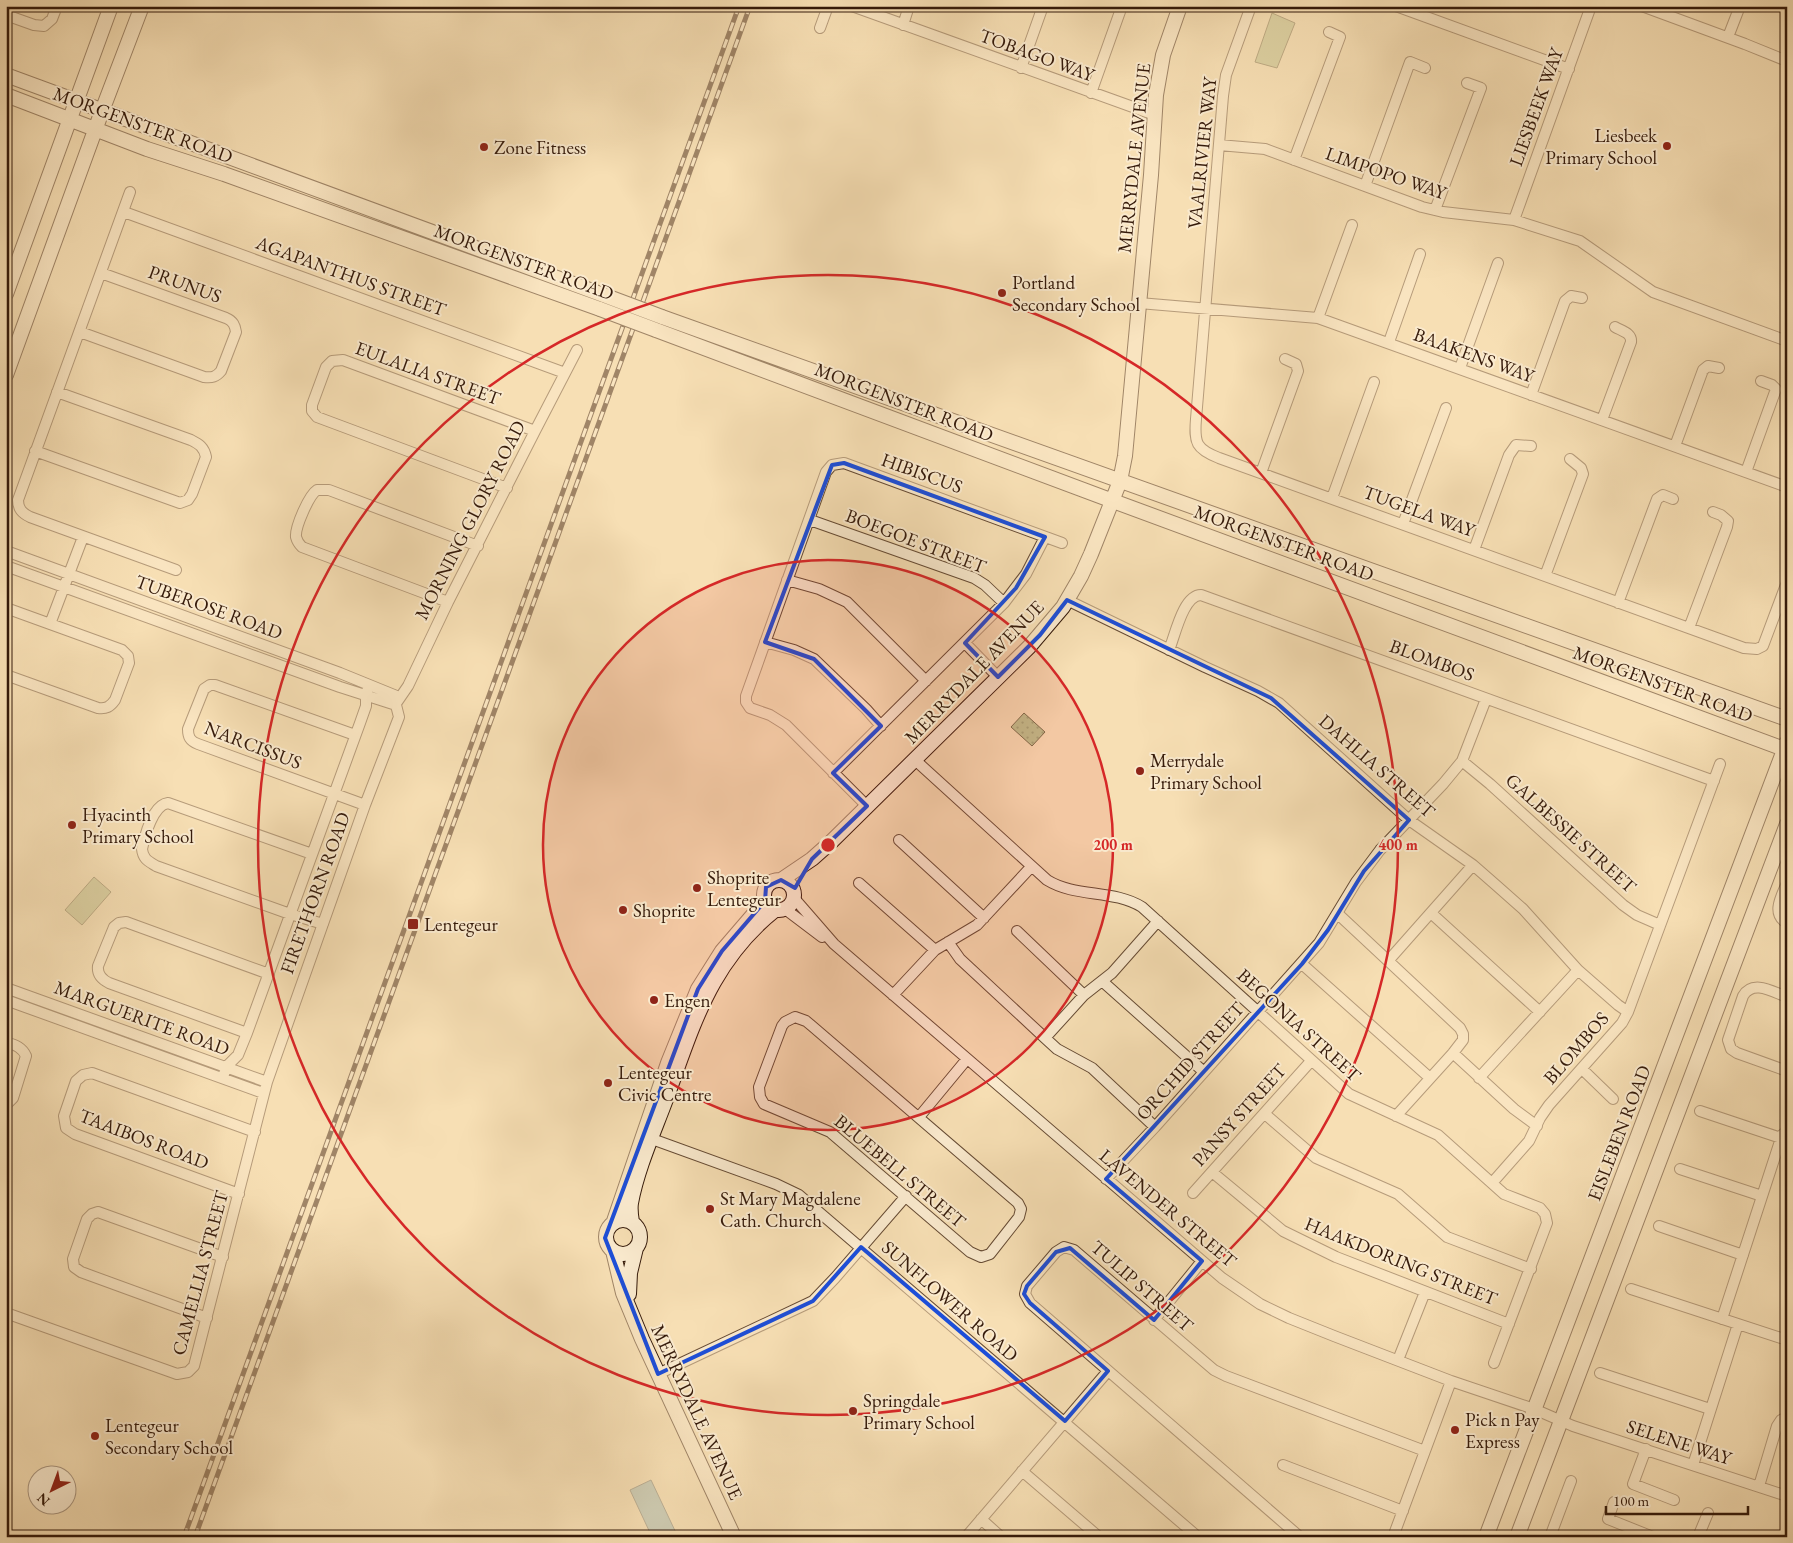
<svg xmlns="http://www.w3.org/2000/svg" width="1793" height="1543" font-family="'EB Garamond',serif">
  <defs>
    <pattern id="park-dots" width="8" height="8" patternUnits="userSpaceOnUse" patternTransform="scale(1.25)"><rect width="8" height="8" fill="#bdc18c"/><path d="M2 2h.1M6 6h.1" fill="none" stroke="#a3a577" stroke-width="1.8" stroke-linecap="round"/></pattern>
  </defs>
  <rect width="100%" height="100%" fill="#f7dfb4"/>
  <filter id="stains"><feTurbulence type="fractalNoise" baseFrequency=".004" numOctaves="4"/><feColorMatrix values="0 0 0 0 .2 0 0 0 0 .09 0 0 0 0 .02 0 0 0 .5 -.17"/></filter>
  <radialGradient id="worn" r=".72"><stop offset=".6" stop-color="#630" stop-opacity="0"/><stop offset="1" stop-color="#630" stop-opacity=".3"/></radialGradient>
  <path fill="url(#park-dots)" stroke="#796e4b" d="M1024 713 1045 732 1032 746 1011 727Z"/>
  <path fill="#bdc18c" stroke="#796e4b" d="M1272 13 1295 23 1277 68 1255 62Z
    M94 877 111 892 82 925 65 910Z"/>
  <path fill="#a0bab6" stroke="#757a71" d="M651 1480 678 1537H652L630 1490Z"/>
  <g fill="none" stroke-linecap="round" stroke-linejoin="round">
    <g stroke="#664b34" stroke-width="12">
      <path id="street" d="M852 6 1155 115
        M1251 6 1226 75 1223 96 1196 419C1194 443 1196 449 1219 458L1744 648 1757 649 1763 646 1787 582
        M1396 6 1569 69
        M1642 6 1745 44 1787 61
        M6 15 34 25 44 26 52 19 57 6
        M903 25 909 6
        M820 28 828 6
        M1728 37 1740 6
        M1021 68 1043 6
        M1091 93 1122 6
        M1219 145 1265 149 1422 207 1443 212 1514 220 1580 241 1653 292 1787 341
        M1294 160 1340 37 1329 32
        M1365 186 1410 62 1425 68
        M130 192 18 500C18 509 22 513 30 517L176 570
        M1435 210 1481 88 1467 83
        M124 212 565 373
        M1514 220 1591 6
        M1139 303 1318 318 1787 487
        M1318 318 1352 225
        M80 332 204 377C212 378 216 377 221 371L236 332C235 325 233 321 226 318L101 273
        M1389 342 1420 254
        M1460 368 1498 263
        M1531 395 1565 301 1571 296 1582 298
        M1602 420 1631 342C1632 333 1622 331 1615 327
        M1675 446 1703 370 1708 366 1719 368
        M35 451 180 503 188 500 192 494 206 457C204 447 199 444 191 440L57 392
        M1746 472 1776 389 1772 385 1761 381
        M1261 473 1298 371 1296 364 1285 359
        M507 488 317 417 312 411V405L326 367 332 361 343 360 535 431
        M1332 498 1374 382
        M810 520 974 578 985 585 1004 603
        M1403 524 1446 408
        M1474 550 1509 455 1516 445 1531 446
        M6 551 340 673 399 697
        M6 566 340 687 396 705
        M1545 576 1583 474 1581 468 1570 459
        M787 580 819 589 847 602 926 681
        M1067 600 1205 667 1258 691 1279 703 1409 820 1473 865 1497 886 1523 909 1578 970 1618 1005 1628 1012
        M448 602 302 547C299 544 297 541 296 537 295 527 309 495 317 490H329L478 546
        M1618 603 1657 499 1663 495 1673 499
        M6 608 122 650 128 656 129 663 115 700C110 707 106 709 98 708L6 675
        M50 624 83 537
        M1689 628 1727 527 1728 521 1721 515 1713 512
        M765 642 794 650 814 659 866 709 881 726
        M965 643 998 677
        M1169 650C1175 636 1183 595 1201 595L1714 781
        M397 702 408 686 448 602 535 431 577 350
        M355 735 215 685H210L204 689 188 729C188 737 190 741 198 744L365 805
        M914 759 1047 880C1076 898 1113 889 1142 907L1349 1094 1438 1135 1504 1194 1540 1208 1545 1214 1547 1223 1494 1363
        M1462 761 1490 784 1623 905 1637 915 1660 925
        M833 773 1004 603 1026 574 1045 537
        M867 806 786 725 770 715 750 708 746 702V696L826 472 832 465 844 463 1062 543
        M899 840 984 918
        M312 854 168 803C153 805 145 835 142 849 143 859 148 861 156 866L290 914 323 924
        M859 883 935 950
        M1787 883C1781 897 1771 914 1787 923
        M794 898 834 944 1222 1278 1260 1304 1289 1318 1334 1336 1451 1381 1534 1409 1573 1426 1787 1496
        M785 909 822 937
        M1431 913 1540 1012
        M1338 914 1460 1028 1463 1034V1040L1453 1053 1396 1116
        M1017 931 1084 995
        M948 942 960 959 1045 1038 1057 1049 1092 1068 1155 1127
        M1388 961 1473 865
        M1302 964 1430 1078
        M1102 981 1204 1072
        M6 988 267 1082
        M893 995 935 950 977 925 1031 867
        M1787 997C1773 992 1753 979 1743 996L1728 1040 1731 1049 1737 1053 1787 1071
        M6 1000 263 1093
        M795 1017 806 1021 812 1026 1018 1203 1021 1209 1019 1217 990 1254 981 1257 970 1252 830 1132 764 1104 760 1097 759 1087 782 1026 785 1022Z
        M247 1033 109 983C101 979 97 974 98 966L114 927 119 923 126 922 269 974
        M1045 1038 1084 995 1112 973 1158 921
        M6 1042C15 1045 22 1047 26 1056L13 1098 6 1105
        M1453 1053 1514 1109 1537 1126
        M1582 1069 1613 1099
        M223 1078 226 1067 238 1055 247 1033 360 723 366 706V695L369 685
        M1479 1078 1578 970
        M1700 1111 1781 1138
        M1265 1114 1316 1158 1398 1194 1447 1237 1531 1269
        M919 1117 967 1059
        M652 1139 776 1184 799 1195 1198 1537
        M1680 1169 1762 1196
        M1212 1172 1283 1231 1336 1257 1509 1324
        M1106 1179 1155 1127 1319 943 1356 882 1380 850 1443 784 1462 761 1486 699
        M1492 1183 1529 1141 1540 1118 1549 1105 1622 1023 1628 1012 1720 764
        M1193 1193 1311 1061
        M239 1194 75 1134 66 1128 64 1116 76 1081 83 1075 92 1073 255 1132
        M1659 1226 1743 1255
        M1631 1289 1787 1340
        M6 1313 177 1374 188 1372 194 1366 267 1082 365 805 399 717 396 705
        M207 1318 81 1272 74 1267 73 1259 87 1219 92 1214 98 1212 223 1257
        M1722 1319 1782 1135 1787 1131
        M1154 1320 1202 1261
        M1398 1360 1425 1292
        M1600 1373 1710 1409
        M658 1374 813 1301 835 1278 906 1196
        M1646 1449 1633 1484 1674 1500
        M1283 1465 1403 1511
        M1693 1465 1738 1324
        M1022 1471 1099 1537
        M1759 1486 1777 1426 1781 1420 1787 1417
        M1614 1502 1608 1519 1653 1537
        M981 1519 1001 1537
        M966 1537 1108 1371
        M1300 1537 1030 1303 1025 1294 1027 1286 1056 1252 1064 1247 1074 1250 1214 1370 1226 1376 1425 1451
        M1393 1537 1451 1381
        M1550 1537 1571 1481
        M1698 1537 1708 1513"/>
    </g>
    <g stroke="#351a0a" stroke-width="16">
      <path id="secondary" d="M6 75 606 296
        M6 95 147 149 224 174 600 309
        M6 294 111 6
        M662 317 1787 719
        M656 330 1113 501 1787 750
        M6 375 102 111 142 6
        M764 895a15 15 0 1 1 30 0a15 15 0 1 1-30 0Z
        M781 880 812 859 830 843 1029 647 1063 607 1081 576 1091 554 1120 481 1125 456 1151 175 1156 95 1163 55 1180 6
        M606 1237a17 17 0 1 1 34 0a17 17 0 1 1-34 0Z
        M614 1221 668 1063 698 989 722 951 765 901
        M632 1222C631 1216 630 1209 631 1203 637 1170 653 1134 665 1102 680 1062 693 1019 714 982 730 954 750 930 775 910
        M613 1251 623 1293 642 1339 734 1537
        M629 1294 630 1273 636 1248
        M1486 1537 1787 742
        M1517 1537 1787 824"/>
    </g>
    <use href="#street" stroke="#faeace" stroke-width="10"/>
    <use href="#secondary" stroke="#faeace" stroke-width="14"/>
    <g stroke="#351a0a" stroke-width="5">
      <path id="rail" d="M184 1537 739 6
        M195 1537 750 6"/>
    </g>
    <use href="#rail" stroke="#faeace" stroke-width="3" stroke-dasharray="9" stroke-linecap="butt"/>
    <g stroke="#351a0a" stroke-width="16" stroke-linecap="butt">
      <path id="secondary-bridge" d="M606 296 662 317
        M600 309 656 330"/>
    </g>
    <use href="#secondary-bridge" stroke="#faeace" stroke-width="14"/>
  </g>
  <path d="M0 0H1793V1543H0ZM844 463 1045 537 1016 588 965 643 998 677 1040 635 1067 600 1271 698 1409 820 1364 871 1328 930 1302 964 1106 1179 1202 1261 1154 1320 1070 1248 1056 1252 1027 1286 1024 1294 1030 1303 1108 1371 1065 1421 861 1247 813 1301 658 1374 605 1238 698 989 722 951 765 901 766 887 781 880 795 888 812 859 867 806 833 773 881 726 814 659 765 642 832 465Z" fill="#f7dfb4" fill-opacity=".55" fill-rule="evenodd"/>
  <path fill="none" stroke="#1d4ed8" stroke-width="4" stroke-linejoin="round" d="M844 463 1045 537 1016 588 965 643 998 677 1040 635 1067 600 1271 698 1409 820 1364 871 1328 930 1302 964 1106 1179 1202 1261 1154 1320 1070 1248 1056 1252 1027 1286 1024 1294 1030 1303 1108 1371 1065 1421 861 1247 813 1301 658 1374 605 1238 698 989 722 951 765 901 766 887 781 880 795 888 812 859 867 806 833 773 881 726 814 659 765 642 832 465Z"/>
  <circle cx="828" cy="845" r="285" fill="#d62828" fill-opacity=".12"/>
  <g fill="none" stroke="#d62828" stroke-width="2.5">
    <circle cx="828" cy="845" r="285"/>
    <circle cx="828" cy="845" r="570"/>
  </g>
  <g fill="#8f2418" stroke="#faeace" stroke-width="2">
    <circle cx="1667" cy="146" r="5"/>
    <circle cx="484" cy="147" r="5"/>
    <circle cx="1002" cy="293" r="5"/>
    <circle cx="1140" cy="771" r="5"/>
    <circle cx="72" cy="825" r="5"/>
    <circle cx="697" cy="888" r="5"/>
    <circle cx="623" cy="910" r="5"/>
    <rect x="407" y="918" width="12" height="12" rx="2.5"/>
    <circle cx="654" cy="1000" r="5"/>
    <circle cx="608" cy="1083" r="5"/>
    <circle cx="710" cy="1209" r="5"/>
    <circle cx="853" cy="1411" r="5"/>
    <circle cx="1455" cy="1430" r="5"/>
    <circle cx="95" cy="1436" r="5"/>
  </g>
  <g text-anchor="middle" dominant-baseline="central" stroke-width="4" stroke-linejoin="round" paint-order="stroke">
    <g font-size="19" fill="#351a0a" stroke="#faeace">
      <text transform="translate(1037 55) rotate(20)">TOBAGO WAY</text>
      <text transform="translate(1536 107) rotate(-70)">LIESBEEK WAY</text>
      <text transform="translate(143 125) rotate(20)">MORGENSTER ROAD</text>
      <text transform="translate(1202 153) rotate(-84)">VAALRIVIER WAY</text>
      <text transform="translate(1134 158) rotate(-84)">MERRYDALE AVENUE</text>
      <text transform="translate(1386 173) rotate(19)">LIMPOPO WAY</text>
      <text transform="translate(524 262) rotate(20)">MORGENSTER ROAD</text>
      <text transform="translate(351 276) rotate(20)">AGAPANTHUS STREET</text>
      <text transform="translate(185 284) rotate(20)">PRUNUS</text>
      <text transform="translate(1474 355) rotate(20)">BAAKENS WAY</text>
      <text transform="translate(428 373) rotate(20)">EULALIA STREET</text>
      <text transform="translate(904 402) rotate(21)">MORGENSTER ROAD</text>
      <text transform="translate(922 473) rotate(20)">HIBISCUS</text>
      <text transform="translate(1419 511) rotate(20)">TUGELA WAY</text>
      <text transform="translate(470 520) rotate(-63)">MORNING GLORY ROAD</text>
      <text transform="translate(916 541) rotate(21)">BOEGOE STREET</text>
      <text transform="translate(1284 543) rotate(20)">MORGENSTER ROAD</text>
      <text transform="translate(209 607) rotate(20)">TUBEROSE ROAD</text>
      <text transform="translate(1432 660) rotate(20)">BLOMBOS</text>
      <text transform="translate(974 672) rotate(-46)">MERRYDALE AVENUE</text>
      <text transform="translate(1663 684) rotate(20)">MORGENSTER ROAD</text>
      <text transform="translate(253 745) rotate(21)">NARCISSUS</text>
      <text transform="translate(1377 766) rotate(41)">DAHLIA STREET</text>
      <text transform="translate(1571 833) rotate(42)">GALBESSIE STREET</text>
      <text transform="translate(315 893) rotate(-70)">FIRETHORN ROAD</text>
      <text transform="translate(142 1018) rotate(20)">MARGUERITE ROAD</text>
      <text transform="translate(1299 1025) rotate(42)">BEGONIA STREET</text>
      <text transform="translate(1576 1048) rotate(-49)">BLOMBOS</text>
      <text transform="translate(1190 1061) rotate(-48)">ORCHID STREET</text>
      <text transform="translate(1239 1115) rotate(-48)">PANSY STREET</text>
      <text transform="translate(1619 1133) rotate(-69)">EISLEBEN ROAD</text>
      <text transform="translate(144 1139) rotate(21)">TAAIBOS ROAD</text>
      <text transform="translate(900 1171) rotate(40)">BLUEBELL STREET</text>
      <text transform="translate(1168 1208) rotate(40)">LAVENDER STREET</text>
      <text transform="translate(1401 1261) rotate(22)">HAAKDORING STREET</text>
      <text transform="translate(200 1273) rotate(-75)">CAMELLIA STREET</text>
      <text transform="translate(1142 1286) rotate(41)">TULIP STREET</text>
      <text transform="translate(950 1301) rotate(41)">SUNFLOWER ROAD</text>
      <text transform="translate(697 1412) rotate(65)">MERRYDALE AVENUE</text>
      <text transform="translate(1679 1442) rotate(18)">SELENE WAY</text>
    </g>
    <g font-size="19" fill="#351a0a" stroke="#faeace" text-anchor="start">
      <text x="1657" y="135" text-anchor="end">Liesbeek<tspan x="1657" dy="22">Primary School</tspan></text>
      <text x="494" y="147">Zone Fitness</text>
      <text x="1012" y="282">Portland<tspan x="1012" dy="22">Secondary School</tspan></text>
      <text x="1150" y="760">Merrydale<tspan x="1150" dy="22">Primary School</tspan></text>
      <text x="82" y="814">Hyacinth<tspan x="82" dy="22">Primary School</tspan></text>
      <text x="707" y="877">Shoprite<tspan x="707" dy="22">Lentegeur</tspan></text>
      <text x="633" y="910">Shoprite</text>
      <text x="424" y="924">Lentegeur</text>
      <text x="664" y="1000">Engen</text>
      <text x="618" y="1072">Lentegeur<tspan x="618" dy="22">Civic Centre</tspan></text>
      <text x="720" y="1198">St Mary Magdalene<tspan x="720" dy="22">Cath. Church</tspan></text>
      <text x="863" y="1400">Springdale<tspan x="863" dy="22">Primary School</tspan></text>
      <text x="1465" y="1419">Pick n Pay<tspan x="1465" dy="22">Express</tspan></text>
      <text x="105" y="1425">Lentegeur<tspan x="105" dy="22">Secondary School</tspan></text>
    </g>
  </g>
  <circle cx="828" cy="845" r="8" fill="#d62828" stroke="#faeace" stroke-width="2.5"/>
  <g font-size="15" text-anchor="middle" font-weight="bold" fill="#d62828" stroke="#faeace" stroke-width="4" stroke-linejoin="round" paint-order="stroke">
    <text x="1113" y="850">200 m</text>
    <text x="1398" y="850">400 m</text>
  </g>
  <rect width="1793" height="1543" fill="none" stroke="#f7dfb4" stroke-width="25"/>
  <rect x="8" y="8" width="1778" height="1528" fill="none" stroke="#351a0a" stroke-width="2.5"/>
  <rect x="12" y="12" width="1768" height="1518" fill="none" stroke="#351a0a"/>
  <g transform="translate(52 1490) rotate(222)"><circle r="24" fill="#faeace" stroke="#ab9780"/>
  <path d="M0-4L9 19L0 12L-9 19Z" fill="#8f2418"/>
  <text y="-8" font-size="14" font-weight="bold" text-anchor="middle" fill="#351a0a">N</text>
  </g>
  <path d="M1606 1506v8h142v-8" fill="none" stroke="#351a0a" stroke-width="2.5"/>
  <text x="1613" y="1506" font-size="15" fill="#351a0a" stroke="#faeace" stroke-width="4" paint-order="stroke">100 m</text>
  <rect width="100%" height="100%" filter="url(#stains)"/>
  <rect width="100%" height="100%" fill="url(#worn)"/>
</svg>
